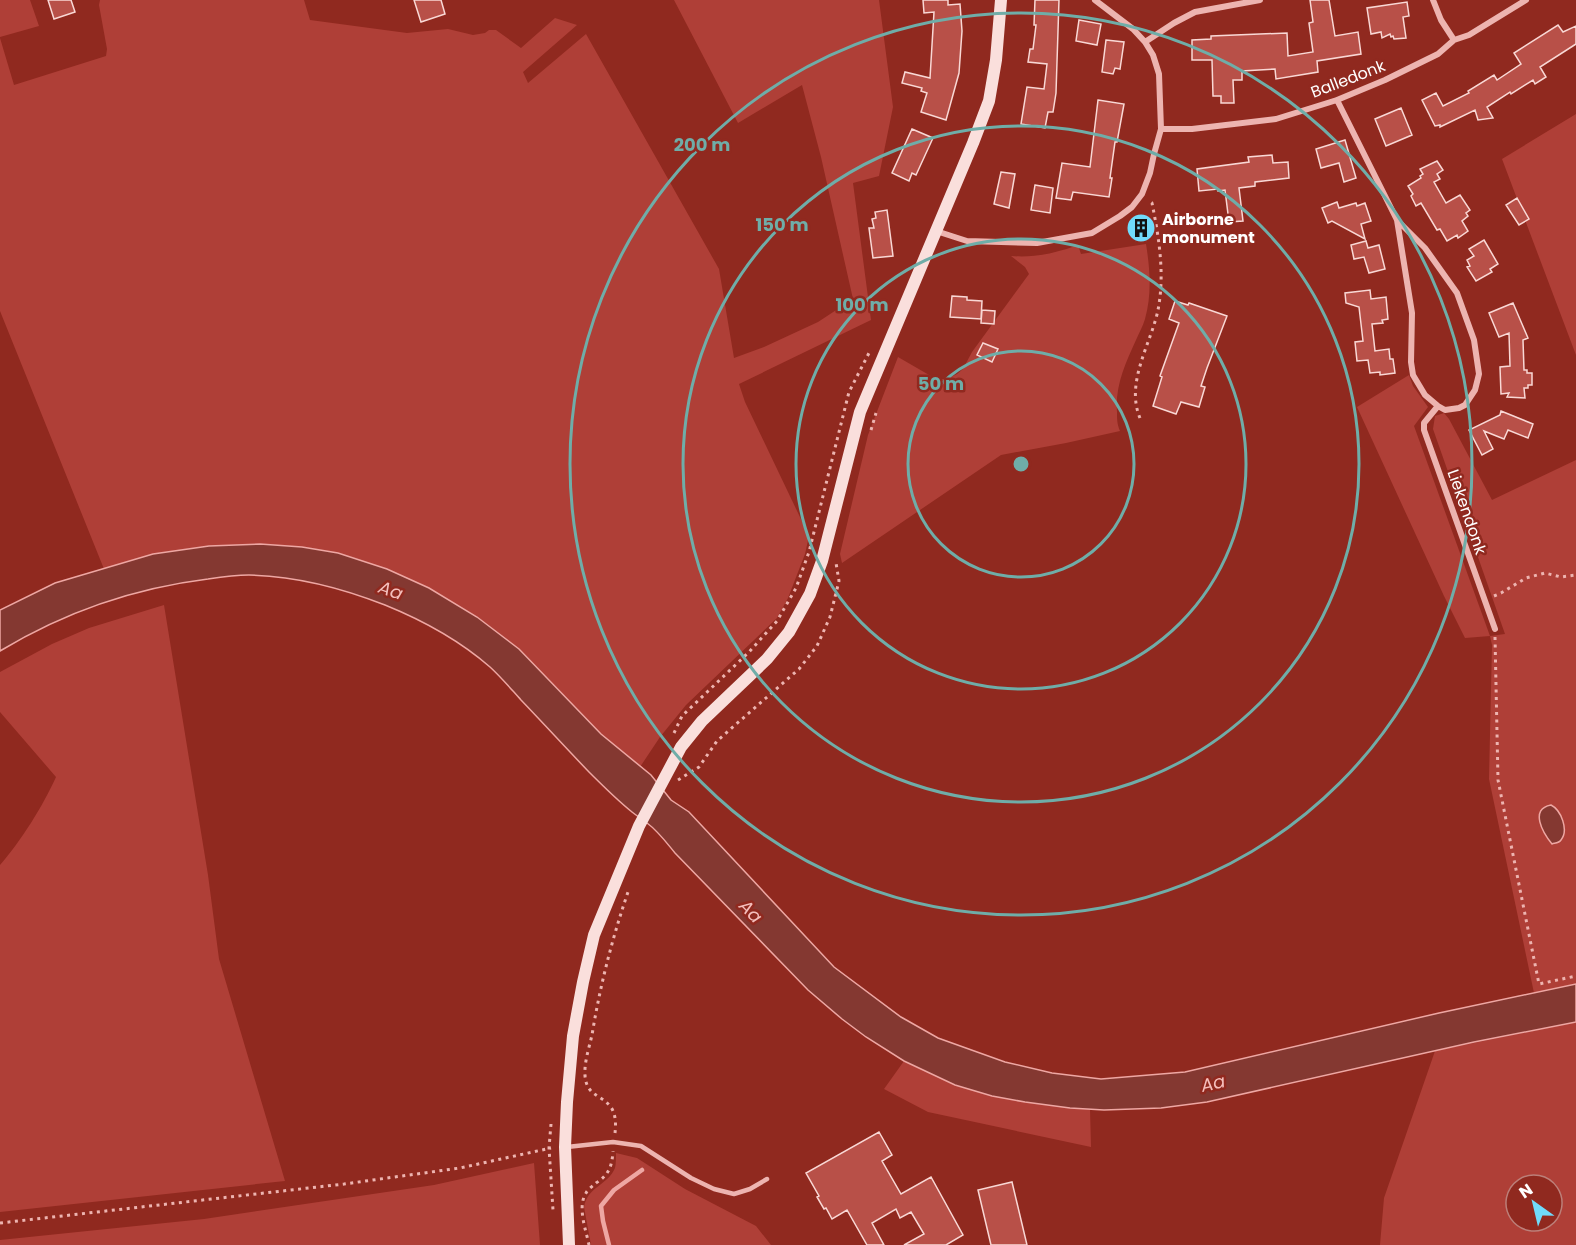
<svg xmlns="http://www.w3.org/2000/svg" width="1576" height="1245" font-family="Poppins,sans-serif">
  <rect width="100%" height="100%" fill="#90291f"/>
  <path fill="#af3f37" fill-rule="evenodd" d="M0 0H30L39 26 0 37Z
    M100 0H304L310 20 407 33 448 29 473 35 485 33 489 30H496L521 48 555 18 577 25 523 72 528 83 586 34 719 269 734 358 764 347 818 322 853 299 821 157 802 85 738 123 674 0H879L893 107 879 176 853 183 871 320 739 384 745 402 809 536 805 554 788 598 777 618 686 705 660 737 640 767 601 734 519 649 477 617 429 588 387 569 338 553 302 547 260 544 209 546 153 554 104 569 0 311V38L14 85 106 56 107 49 99 5Z
    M1576 114V355L1502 159Z
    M1146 244C1150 269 1152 294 1145 319 1143 326 1139 333 1136 340 1125 364 1115 386 1117 412 1117 419 1117 424 1120 431L1066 443 1001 455 842 563 840 554 868 435 898 357 936 379H947L957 374 963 369 972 352 1029 274 1025 267 1011 256C1035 258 1056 253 1078 245L1081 254Z
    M1409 375 1413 386 1428 407 1414 426 1490 636 1505 634 1433 429 1435 416 1444 413 1449 419 1492 500 1576 460V984L1534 993 1489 779 1492 645 1490 636 1465 638 1444 596 1357 407Z
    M164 605 208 875 219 959 285 1181 0 1212V865C21 841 43 806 56 777L0 712V672L52 644 89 628Z
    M1576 1022V1245H1380L1384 1198 1435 1051ZM1516 1185H1552V1221H1516Z
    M904 1061 955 1085 1025 1102 1090 1109 1091 1147 928 1112 884 1089Z
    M616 1153 637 1158 685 1189 756 1226 771 1245H591L584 1207C587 1187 608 1185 615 1168 616 1164 616 1158 616 1153Z
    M534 1163 540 1245H0V1240L204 1219 434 1185Z"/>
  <path fill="#843831" stroke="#eea7a3" stroke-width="1.5" d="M260 544 302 547 338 553 387 569 429 588 477 617 519 649 601 734 651 775 671 800 689 812 834 967 901 1017 938 1038 1005 1062 1052 1073 1101 1079 1185 1072 1439 1013 1576 984V1022L1474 1042 1207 1102 1161 1108 1104 1110 1070 1108 1025 1102 992 1096 955 1085 904 1061 866 1037 842 1019 808 990 675 853C666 842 658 831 647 823 642 819 637 816 632 812 617 800 603 786 589 772 566 748 544 724 521 700 511 689 501 677 490 667 459 640 422 620 385 605 342 588 296 576 249 575 235 575 221 577 208 579 135 588 63 613 0 651V610L55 583 153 554 209 546Z
    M1551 805C1561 810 1569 830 1561 840 1559 843 1555 843 1552 844 1543 833 1529 809 1551 805Z"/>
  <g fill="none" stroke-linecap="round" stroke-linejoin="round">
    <path stroke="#eea7a3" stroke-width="4.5" d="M609 1245 603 1221 601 1206 614 1190 642 1170"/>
  </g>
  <path fill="#b85048" stroke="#f9d8d5" stroke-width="1.5" d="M48 0H71L75 12 54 19Z
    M414 0H441L445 14 421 22Z
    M923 0H948V5L960 4 962 31 959 73 946 120 921 112 927 93 921 91 922 88 902 83 905 72 930 78 934 12 924 13Z
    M1035 0H1059L1056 93 1053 112H1048L1045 128 1021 124 1027 87 1044 89 1047 64 1028 62 1030 49H1033L1036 25H1034Z
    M1310 0H1329L1335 36 1358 32 1361 54 1317 61 1318 72 1276 79 1275 69 1242 71V80H1233L1234 103H1221V96H1213L1212 60H1192V40L1211 39V36L1287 33 1288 56 1313 52 1309 23 1313 22Z
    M1407 2 1409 16 1403 17 1406 38 1394 39 1393 36 1391 37 1390 34 1382 38 1381 32 1371 34 1367 8Z
    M1079 20 1101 24 1097 45 1076 41Z
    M1558 25 1563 32 1576 26V44L1540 67 1546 77 1535 84 1533 80 1511 94 1510 92 1487 107 1493 118 1478 120 1475 110 1440 127V125L1435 126 1422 100 1436 93 1443 106 1469 93 1468 91 1494 75 1497 80 1521 64 1514 53Z
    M1106 40 1124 42 1120 69 1115 68 1113 74 1102 72Z
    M1098 100 1124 104 1117 142H1115L1110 178H1112L1109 197 1073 192 1071 200 1056 198 1062 163 1090 167Z
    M1401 108 1412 135 1386 146 1375 119Z
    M912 129 933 138 916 175 912 173 909 181 892 173Z
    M1345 140 1356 178 1344 182 1339 163 1321 168 1316 149Z
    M1272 155 1273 163 1288 162 1289 178 1255 182V186L1239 188 1243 221 1229 222 1225 190 1218 191V189L1199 191 1197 169 1249 162 1248 157Z
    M1437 161 1443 170 1437 174 1440 179 1434 182 1446 203 1460 195 1470 210 1466 213 1468 216 1462 221 1468 231 1458 238 1457 235 1447 241 1440 229 1437 230 1421 203 1416 206 1411 196 1413 194 1408 186 1421 178 1420 176 1423 174 1420 169Z
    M1001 172 1015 174 1009 208 994 204Z
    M1035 185 1053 188 1050 213 1031 210Z
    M1517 198 1529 219 1519 225 1506 205Z
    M1337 202 1339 208 1356 203 1357 206 1365 203 1371 221 1361 224 1365 239 1332 221 1328 223 1322 208Z
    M887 210 893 256 873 258 869 228H874L872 219 876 218 875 212Z
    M1484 240 1498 264 1490 269 1492 272 1476 281 1467 267 1470 266 1467 260 1474 256 1469 249Z
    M1366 241 1368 248 1379 245 1385 269 1369 273 1364 257 1354 259 1351 245Z
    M1370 290 1371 299 1386 297 1388 319 1382 320 1383 323 1372 324 1375 351 1389 349 1390 359H1393L1395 373 1380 375V372L1370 373 1368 360 1357 361 1355 342 1363 341 1359 307 1346 303 1345 293Z
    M952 296 967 297V300L982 301 981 319 950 317Z
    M1175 301 1188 305 1189 303 1227 316 1207 368 1201 386 1205 387 1199 407 1181 402 1176 414 1153 406 1162 377 1160 376 1179 323 1169 319Z
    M1513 303 1528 338 1523 340 1524 370H1527V373H1532V385H1528V388H1524L1525 398 1507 397 1509 393 1501 394 1500 367 1510 366 1509 333 1499 337 1489 313Z
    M982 310 995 311 994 324 981 323Z
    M983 343 998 349 992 362 977 355Z
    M1501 411 1533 424 1528 438 1508 430 1504 439 1484 431 1493 449 1482 455 1469 430 1500 415Z
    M879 1132 892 1155 882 1161 901 1194 931 1177 963 1235 946 1245H904L924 1234 911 1212 900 1218 896 1209 872 1223 884 1245H867L847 1210 832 1219 826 1208 824 1209 817 1197 819 1196 806 1173Z
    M1012 1182 1027 1245H991L978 1190Z"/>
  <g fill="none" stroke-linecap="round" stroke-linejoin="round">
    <path stroke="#edb4b0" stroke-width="3" stroke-dasharray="3 4.5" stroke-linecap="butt" d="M1140 418C1125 382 1151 344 1158 310 1165 274 1159 238 1152 203L1148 200
      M871 430 876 413
      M1494 596 1501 593 1526 578 1545 573 1561 577 1576 575
      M1495 637 1498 780 1539 984 1576 976
      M674 733 682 716 749 652 777 621 796 588 809 552 849 392 870 351
      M678 780 699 767 717 741 799 669 817 646 830 617 839 581 836 563
      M551 1124 549 1148 553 1210
      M615 1133C616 1124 616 1113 610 1106 600 1094 587 1096 585 1076 584 1063 589 1048 592 1035 600 986 612 939 628 892
      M0 1223 344 1184 460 1168 551 1148
      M589 1245C586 1230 577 1207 586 1193 588 1189 593 1186 596 1183 609 1175 612 1166 613 1151"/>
    <path stroke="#edb4b0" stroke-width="4.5" d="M567 1147 613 1142 641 1146 691 1178 714 1189 734 1194 750 1189 767 1179"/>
    <path stroke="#edb4b0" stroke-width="6" d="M1433 0 1441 20 1454 40
      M1145 42 1174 23 1195 12 1260 0
      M1337 100 1397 220 1412 313 1411 362 1413 375 1425 395 1438 406 1445 410 1459 408 1465 405 1475 390 1479 374 1474 340 1457 293 1425 248 1397 220
      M1161 129H1192L1276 119 1337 100 1385 80 1438 54 1454 40 1469 35 1526 0
      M936 231 967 241 1037 243 1092 233 1120 216 1132 207 1142 194 1150 173 1154 154 1161 129 1159 74 1153 55 1145 42 1133 29 1095 0
      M1438 406 1424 423V430L1495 629"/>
    <path stroke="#fadfdc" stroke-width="12" d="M569 1245 565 1147 567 1102 573 1036 583 982 594 935 639 826 681 747 702 721 767 659 789 632 810 594 822 561 860 412 973 143 989 101 996 60 1001 0"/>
  </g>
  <g fill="none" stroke="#6fada8" stroke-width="3">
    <circle cx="1021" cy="464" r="113"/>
    <circle cx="1021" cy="464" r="225"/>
    <circle cx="1021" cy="464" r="338"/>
    <circle cx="1021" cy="464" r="451"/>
  </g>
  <defs>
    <g id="building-disc" transform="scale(1.5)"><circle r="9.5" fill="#70dbfb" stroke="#90291f"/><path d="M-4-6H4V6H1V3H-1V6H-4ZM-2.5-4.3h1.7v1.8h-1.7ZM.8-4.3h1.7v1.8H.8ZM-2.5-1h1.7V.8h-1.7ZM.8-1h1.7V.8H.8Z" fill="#111"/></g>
  </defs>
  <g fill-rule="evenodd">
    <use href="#building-disc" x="1141" y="228"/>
  </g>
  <g text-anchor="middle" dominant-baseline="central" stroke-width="5" stroke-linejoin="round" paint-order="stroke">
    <g font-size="16" fill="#fff" stroke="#90291f">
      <text transform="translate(1348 79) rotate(-21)">Balledonk</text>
      <text transform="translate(1467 512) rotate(71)">Liekendonk</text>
    </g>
    <g font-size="16" font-weight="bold" fill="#fff" stroke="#90291f" text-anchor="start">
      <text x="1162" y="219">Airborne<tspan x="1162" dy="18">monument</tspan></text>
    </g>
    <g font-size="18" font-style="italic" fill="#f4bfbc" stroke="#90291f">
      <text transform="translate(391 590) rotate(20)">Aa</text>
      <text transform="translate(751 911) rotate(46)">Aa</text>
      <text transform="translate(1213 1083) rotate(-12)">Aa</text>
    </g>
  </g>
  <circle cx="1021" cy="464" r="9" fill="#6fada8" stroke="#90291f" stroke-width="3"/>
  <g font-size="18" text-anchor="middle" font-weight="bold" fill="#6fada8" stroke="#90291f" stroke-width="5" stroke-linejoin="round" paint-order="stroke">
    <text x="702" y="151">200 m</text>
    <text x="782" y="231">150 m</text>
    <text x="862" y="311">100 m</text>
    <text x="941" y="390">50 m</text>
  </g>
  <g transform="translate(1534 1203) rotate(326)"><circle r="28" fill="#90291f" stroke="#bc7f79" stroke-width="1.5"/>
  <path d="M0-4.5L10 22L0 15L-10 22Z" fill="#70dbfb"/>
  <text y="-9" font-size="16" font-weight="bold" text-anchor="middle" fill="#ffffff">N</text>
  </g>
</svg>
